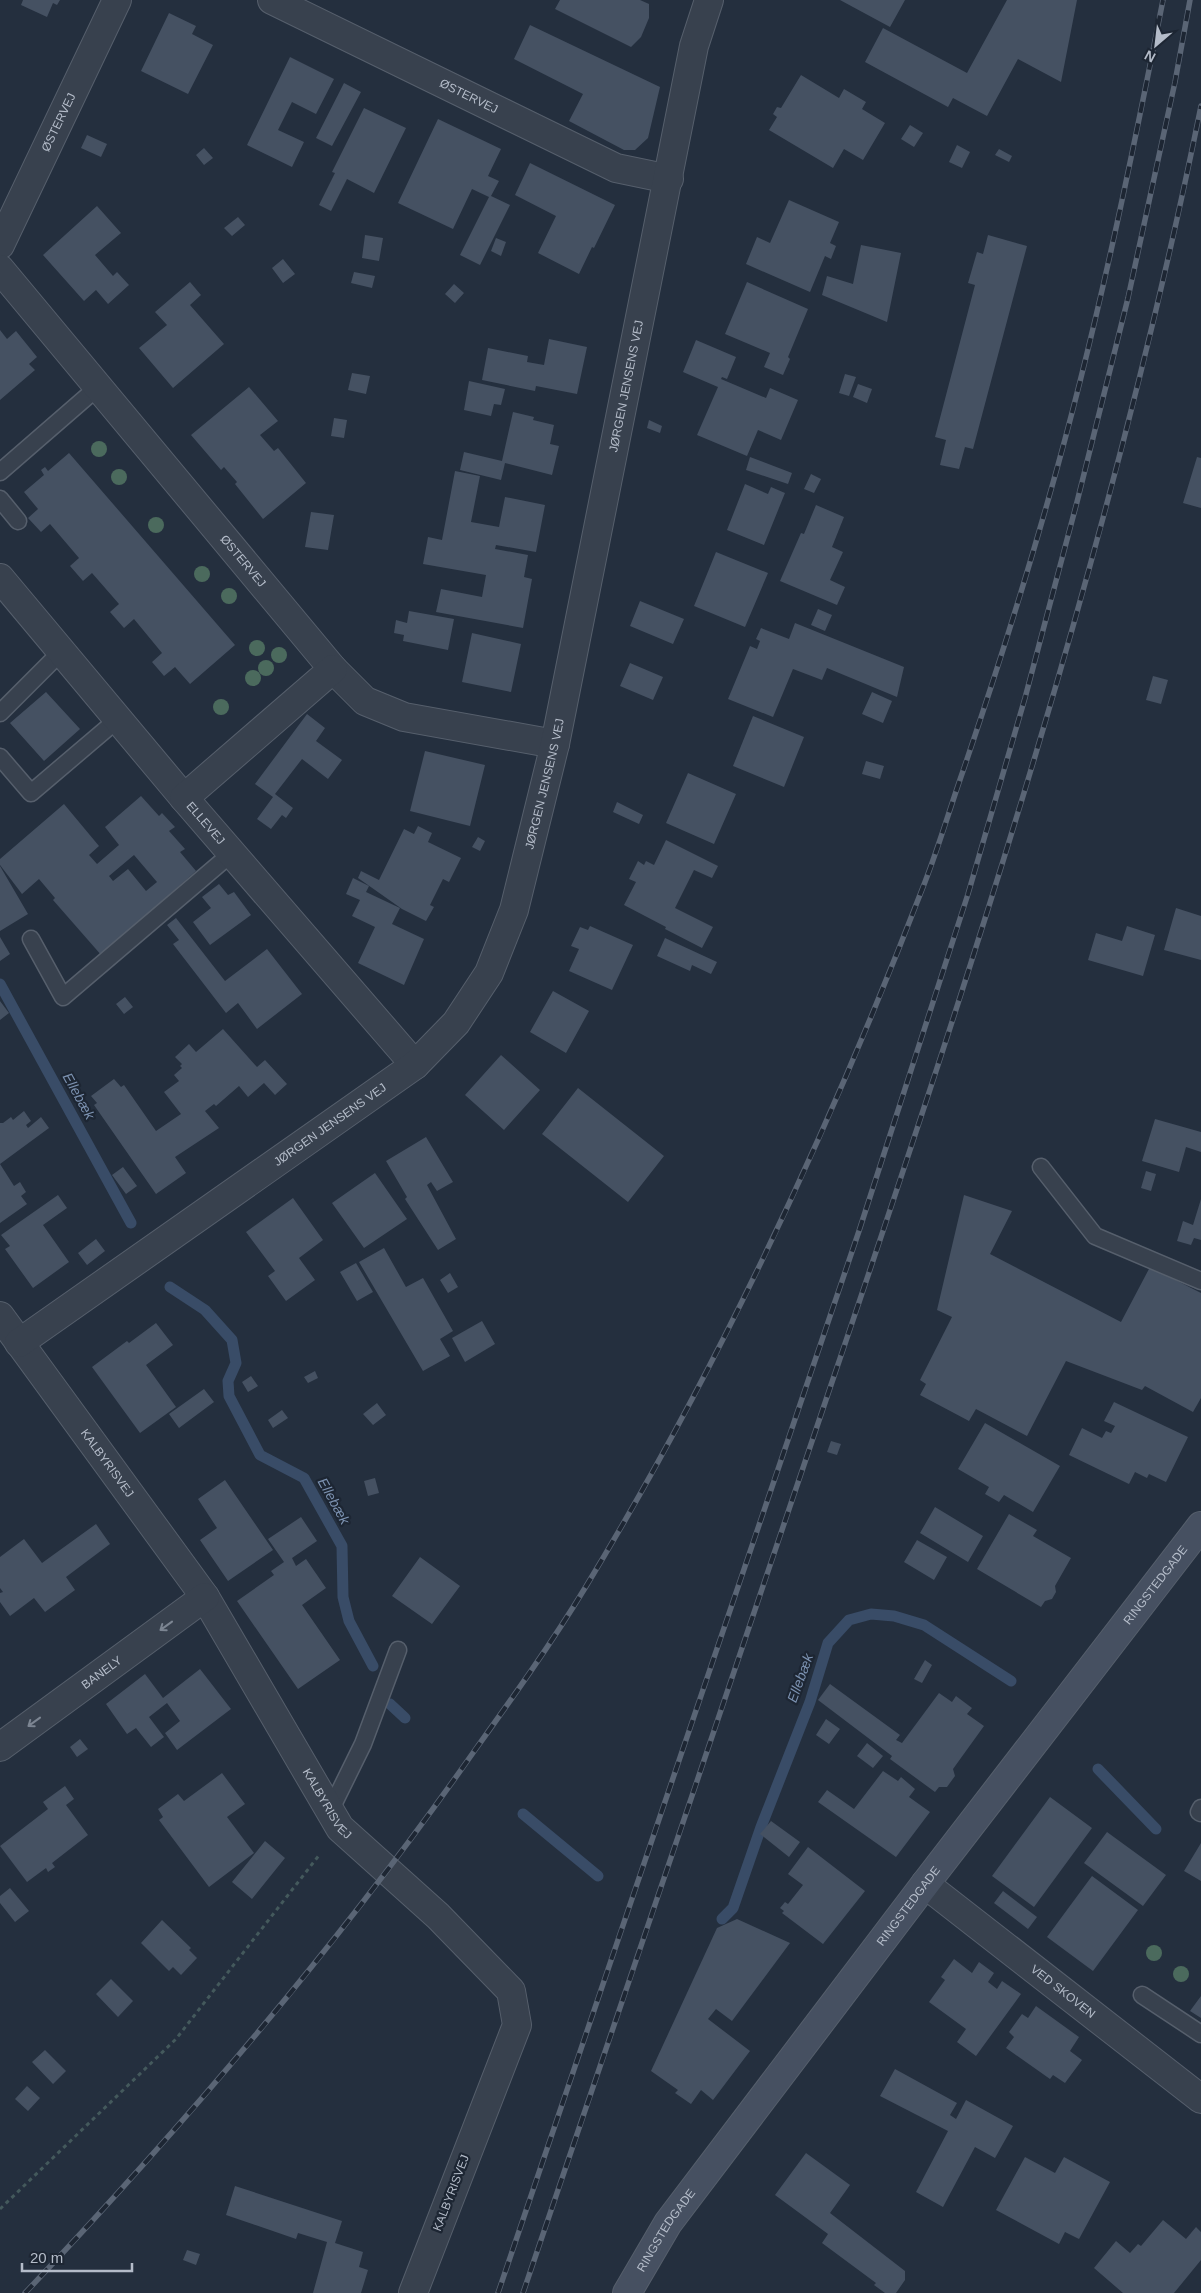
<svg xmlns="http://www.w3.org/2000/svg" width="1201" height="2293" font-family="Helvetica,sans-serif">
  <rect width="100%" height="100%" fill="#242f3e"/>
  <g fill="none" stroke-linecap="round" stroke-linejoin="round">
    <path stroke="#394c67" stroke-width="11" d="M0 984 131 1223
      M170 1287 205 1310 232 1340 236 1363 228 1381 229 1396 260 1455 304 1478 342 1546 343 1597 349 1621 373 1666
      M390 1704 405 1718
      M1098 1769 1156 1829
      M523 1814 598 1876
      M722 1919 733 1908 761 1827 810 1702 828 1643 849 1620 871 1614 894 1616 924 1625 1011 1681"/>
  </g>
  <path fill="#455162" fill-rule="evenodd" d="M23 0H60L57 5 53 3 47 17 21 5Z
    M560 0H640L649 4V18L641 37 631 47 555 9Z
    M840 0H905L890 27Z
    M1007 0H1077L1061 82 1018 59 987 116 953 98 948 107 865 62 883 28 967 73Z
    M169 13 196 26 192 34 213 45 188 94 141 71Z
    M530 25 660 87 648 138 635 150H624L569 121 583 94 514 59Z
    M290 57 334 79 316 114 292 102 278 130 304 142 292 167 247 145Z
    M801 75 839 98 844 89 866 102 862 109 885 123 863 160 844 149 833 168 769 130 777 117 773 114 777 107 781 108Z
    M344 83 361 92 332 146 316 138Z
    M364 108 406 128 374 193 347 179 331 211 319 205 335 173 332 172Z
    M438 119 501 149 488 176 499 181 491 196 510 205 480 265 460 255 489 197 472 189 453 229 398 203Z
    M910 125 923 133 914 147 901 139Z
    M87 135 107 144 101 157 81 148Z
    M957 145 970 152 962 168 949 162Z
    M204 148 213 158 204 165 196 155Z
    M999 149 1012 156 1009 162 995 155Z
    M530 163 615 205 594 248 592 247 579 274 538 253 556 216 515 195Z
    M789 200 839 222 830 243 836 246 831 259 825 256 810 292 746 264 757 237 770 243Z
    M97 206 121 233 95 255 113 276 117 272 129 285 108 304 96 290 84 301 43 255Z
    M238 217 245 225 232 236 224 228Z
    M365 235 383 238 379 261 362 258Z
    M988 235 1027 246 973 449 965 447 959 469 940 465 946 440 935 437 975 285 968 283 977 252 983 254Z
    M496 238 506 242 501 256 491 251Z
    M861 245 901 253 887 322 822 295 827 276 853 284Z
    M283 259 295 274 283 283 272 268Z
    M354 272 375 276 372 288 351 283Z
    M190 282 201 295 190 305 224 344 173 388 139 348 167 325 155 312Z
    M747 282 808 309 788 357 790 359 783 375 764 367 770 353 725 334Z
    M454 284 464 293 455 303 445 294Z
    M0 330 7 339 16 331 37 357 29 364 35 370 0 400Z
    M549 339 587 347 577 394 536 386 535 391 482 380 488 348 528 356 527 362 544 365Z
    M696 340 736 357 727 379 722 377 721 379 766 398 770 388 798 400 781 440 758 430 747 456 697 435 718 387 683 372Z
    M352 373 370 376 366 394 348 390Z
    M845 374 856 377 849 396 839 393Z
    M469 381 505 389 501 405 494 404 491 416 464 410Z
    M858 384 872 389 867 403 853 397Z
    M249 387 278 421 260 435 274 451 278 448 306 483 263 519 235 484 237 482 224 467 221 470 191 435Z
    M513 412 534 417 533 420 554 425 550 444 559 446 552 475 505 463 501 480 460 470 464 452 502 461Z
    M334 418 347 420 344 438 331 436Z
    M649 420 662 426 660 433 647 428Z
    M69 453 235 645 190 684 175 667 164 676 152 662 162 653 134 619 124 628 110 612 119 604 92 573 83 581 70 566 79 558 50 524 41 532 28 518 38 509 24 492 44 475 41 470 45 467 48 471Z
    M750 457 792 473 788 484 746 470Z
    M1197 457 1201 458V508L1183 503Z
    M455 471 480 476 471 522 499 527 505 497 545 505 536 552 496 545 495 549 528 555 524 577 532 579 523 628 436 612 441 589 482 597 486 575 423 564 428 537 442 540Z
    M811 474 821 479 814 493 804 489Z
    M745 484 768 494 771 487 785 493 764 545 727 530Z
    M816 505 844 517 832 547 843 552 830 580 845 587 837 605 780 581 801 533 804 534Z
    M311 512 334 515 328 550 305 547Z
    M716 552 768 573 745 627 694 606Z
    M640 601 684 619 673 644 630 626Z
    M818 609 832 615 825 631 811 625Z
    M409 611 454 619 448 650 403 641 404 635 394 633 396 620 407 623Z
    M795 623 904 667 897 697 827 668 822 680 793 669 773 717 728 699 750 646 757 649 760 641 756 639 761 628 789 639Z
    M472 633 521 644 511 692 462 682Z
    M630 663 663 677 653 700 620 686Z
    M1153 676 1168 680 1161 704 1146 700Z
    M46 692 80 729 44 761 10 723Z
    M872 692 892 701 883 723 862 714Z
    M307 714 325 728 316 741 342 760 328 779 302 759 275 794 293 808 286 818 282 815 271 829 257 819 273 797 255 784Z
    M753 716 804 737 784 787 733 766Z
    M425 751 485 765 470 826 410 811Z
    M866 761 884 766 880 779 862 774Z
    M688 773 736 794 714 844 666 823Z
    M141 796 159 816 162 813 175 827 169 831 185 849 180 852 196 871 170 894 172 896 102 956 53 900 55 898 39 879 22 894 0 865V859L64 804 99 846 89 855 97 864 119 845 105 827ZM134 855 157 882 146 891 128 869 113 881 109 876Z
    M617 802 643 815 639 824 613 812Z
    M418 826 432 833 428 842 461 858 449 882 443 879 430 905 434 907 426 921 402 909 358 878 361 871 379 880 404 829 414 834Z
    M478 837 485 841 480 851 472 847Z
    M666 840 718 866 712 878 694 870 675 908 713 927 702 948 665 929 666 927 624 905 636 882 629 879 638 861 644 865 646 861 654 865Z
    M0 866 28 914 0 931Z
    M353 878 369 886 366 892 400 908 392 924 424 939 404 985 358 963 375 927 352 916 360 900 346 894Z
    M219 884 228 895 234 892 251 915 210 945 193 922 211 908 202 897Z
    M1176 908 1201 916V960L1164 950Z
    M176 918 225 981 267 949 302 994 257 1029 238 1003 226 1013 173 944 179 940 167 925Z
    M590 926 633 945 612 990 569 971 579 949 571 946 580 927 588 930Z
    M1127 926 1155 935 1143 976 1088 960 1096 933 1122 941Z
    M0 937 10 954 0 961Z
    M665 938 717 962 711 974 692 965 690 971 657 956Z
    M553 991 589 1011 566 1053 530 1032Z
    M125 997 133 1007 124 1014 116 1004Z
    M0 1001 9 1013 0 1020Z
    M223 1029 257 1067 265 1060 287 1084 275 1095 264 1083 248 1097 239 1086 216 1106 214 1104 205 1111 219 1128 175 1157 186 1173 156 1194 94 1105 97 1103 91 1096 114 1079 121 1087 124 1085 156 1131 181 1114 164 1092 179 1081 174 1075 182 1068 180 1066 182 1064 175 1057 189 1044 196 1052Z
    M501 1055 540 1090 504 1130 465 1095Z
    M578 1088 664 1156 628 1202 542 1134Z
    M24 1111 31 1121 26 1125 28 1128 41 1117 49 1128 0 1164 14 1186 20 1182 26 1192 21 1196 27 1204 0 1223V1123H3L11 1117 13 1120Z
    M1155 1119 1201 1132V1152L1186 1147 1179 1172 1142 1161Z
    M426 1137 453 1182 437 1191 431 1182 427 1185 456 1239 438 1250 405 1199 407 1197 386 1161Z
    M123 1167 137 1186 126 1194 112 1175Z
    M1146 1171 1156 1174 1151 1191 1141 1188Z
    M375 1173 407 1219 364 1248 332 1203Z
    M58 1195 67 1208 43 1225 69 1262 33 1288 5 1249 10 1246 1 1235Z
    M964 1195 1012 1211 990 1254 1121 1322 1150 1267 1201 1293V1398L1193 1412 1145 1386 1142 1390 1066 1361 1027 1436 976 1409 969 1421 920 1395 926 1384 920 1380 952 1317 937 1310Z
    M293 1198 323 1240 299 1258 315 1280 286 1301 268 1276 275 1271 246 1232Z
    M1201 1199V1240L1194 1238 1191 1245 1177 1241 1183 1221 1193 1225Z
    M96 1239 105 1251 87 1265 78 1253Z
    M384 1248 406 1287 423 1278 453 1331 440 1339 450 1356 423 1371 359 1262Z
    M356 1263 373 1292 357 1301 340 1272Z
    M450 1273 458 1287 448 1293 440 1280Z
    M482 1321 495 1344 465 1362 452 1338Z
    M156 1323 173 1345 146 1365 176 1407 140 1433 92 1367 127 1341 129 1343Z
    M315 1371 318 1378 308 1383 304 1377Z
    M251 1376 258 1386 248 1392 242 1382Z
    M204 1389 214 1402 179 1428 169 1414Z
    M1114 1402 1188 1437 1166 1482 1149 1474 1147 1478 1135 1472 1129 1484 1069 1455 1082 1428 1102 1438 1106 1431 1111 1433 1115 1426 1104 1421Z
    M377 1403 386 1415 373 1425 363 1414Z
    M282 1410 288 1418 273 1428 268 1420Z
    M985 1423 1060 1466 1033 1512 1004 1495 999 1502 985 1494 989 1487 958 1469Z
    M831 1441 841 1444 837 1455 827 1452Z
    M375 1478 379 1493 368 1496 364 1481Z
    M225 1480 273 1550 228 1581 200 1540 217 1528 198 1499Z
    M935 1507 983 1536 968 1562 920 1533Z
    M1009 1514 1037 1530 1033 1536 1071 1558 1055 1586 1056 1592 1052 1599 1045 1601 1041 1607 977 1569Z
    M301 1517 317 1541 292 1558 296 1566 306 1559 326 1588 302 1605 340 1660 298 1689 237 1601 274 1575 271 1571 284 1562 268 1539Z
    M96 1524 110 1544 66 1577 75 1590 45 1612 34 1598 10 1616 0 1602V1593L3 1592 0 1588V1557L24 1539 42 1563Z
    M917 1540 947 1557 934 1580 904 1562Z
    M420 1557 460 1586 432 1624 392 1596Z
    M925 1660 932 1665 922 1683 914 1679Z
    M200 1669 231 1709 177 1750 165 1733 180 1721 167 1703 149 1717 164 1737 151 1747 136 1728 127 1734 106 1704 145 1674 163 1698Z
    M830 1684 900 1735 896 1740 902 1743 939 1693 952 1702 956 1696 972 1708 967 1714 984 1726 953 1769 955 1776 947 1787H939L935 1792 890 1759 892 1756 818 1700Z
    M826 1719 840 1729 829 1744 816 1735Z
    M80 1739 88 1749 77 1757 70 1747Z
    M867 1743 883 1756 873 1768 857 1756Z
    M883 1771 898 1781 901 1777 915 1789 909 1797 930 1812 896 1857 818 1802 827 1790 854 1809Z
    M222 1773 245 1804 227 1817 254 1853 209 1887 159 1820 163 1817 158 1809 178 1794 184 1801Z
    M65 1786 74 1799 66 1805 88 1835 52 1863 55 1867 48 1872 46 1868 27 1882 0 1846 48 1809 43 1802Z
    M1050 1797 1092 1828 1034 1907 992 1876Z
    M771 1821 800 1842 789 1857 760 1834Z
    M1107 1832 1166 1875 1143 1906 1084 1863Z
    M265 1841 285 1858 252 1899 232 1882Z
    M1201 1843V1881L1184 1871Z
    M808 1847 865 1891 823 1944 782 1913 784 1911 780 1908 785 1902 788 1904 803 1885 788 1874Z
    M1092 1876 1138 1910 1093 1971 1047 1937Z
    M10 1888 29 1911 15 1922 0 1903V1896Z
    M1003 1891 1037 1917 1028 1929 994 1903Z
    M737 1919 790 1943 732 2021 716 2009 708 2019 750 2051 713 2100 701 2090 691 2104 675 2093 678 2090 651 2071 717 1928Z
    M162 1920 191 1948 189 1950 197 1958 181 1975 173 1967 169 1971 141 1943Z
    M954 1959 972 1973 979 1962 994 1973 988 1982 997 1989 1002 1981 1021 1994 976 2056 957 2042 966 2029 929 2002 945 1980 941 1977Z
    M111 1979 133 2001 118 2017 96 1994Z
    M1201 1996V2018L1190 2011Z
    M1036 2006 1079 2037 1070 2051 1082 2060 1065 2083 1053 2075 1050 2079 1006 2048 1014 2037 1009 2032 1022 2014 1028 2018Z
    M45 2050 66 2071 53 2084 32 2062Z
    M895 2069 957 2103 950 2115 956 2119 966 2100 1013 2126 995 2158 975 2147 943 2207 916 2192 948 2131 880 2096Z
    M27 2086 40 2098 28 2111 15 2099Z
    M806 2153 850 2185 830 2213 905 2271V2280L896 2293H885L874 2285 876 2283 822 2243 828 2234 775 2195Z
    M1025 2157 1055 2173 1064 2157 1110 2182 1079 2239 1065 2232 1059 2244 996 2210Z
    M235 2186 342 2221 335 2243 363 2252 359 2267 368 2270 361 2293H313L327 2242 298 2233 296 2239 226 2215Z
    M1163 2220 1186 2239 1196 2227 1201 2232V2260L1174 2293H1123L1094 2268 1116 2241 1130 2253 1138 2244 1141 2246Z
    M187 2250 200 2254 196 2265 183 2260Z"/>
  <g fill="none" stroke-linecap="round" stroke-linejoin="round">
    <g stroke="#565f6c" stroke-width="19">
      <path id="lane" d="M0 472 98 387
        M0 499 18 521
        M0 713 61 652
        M0 757 31 793 118 719
        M31 939 63 997 232 853
        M1041 1167 1095 1236 1201 1281
        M1201 1808 1199 1812 1201 1813
        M330 1811 363 1744 398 1650
        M1142 1995 1201 2034"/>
    </g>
    <g stroke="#565f6c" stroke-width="30">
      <g id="street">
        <path id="s1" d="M272 0 616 168 669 179"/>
        <path id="s2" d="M0 245 117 0"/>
        <path id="s3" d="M0 269 333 669 365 701 404 717 555 744"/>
        <path id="s4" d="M0 578 184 798 415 1065"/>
        <path d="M184 798 333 669"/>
        <path id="s5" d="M0 1316 205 1597 340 1828 438 1916 511 1991 517 2025 413 2293"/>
        <path id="s6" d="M19 1343 415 1065 456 1023 489 973 514 910 555 744 694 46 709 0"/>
        <path id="s7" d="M0 1747 205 1597"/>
        <path id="s8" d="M925 1884 1201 2099"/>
      </g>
    </g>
    <g stroke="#565f6c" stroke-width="30">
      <g id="secondary">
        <path id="s9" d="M627 2293 668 2223 925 1884 1201 1526"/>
      </g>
    </g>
    <path stroke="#44595c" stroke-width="3" stroke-dasharray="4 4" stroke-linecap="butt" d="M0 2209 176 2039 320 1854"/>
    <use href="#lane" stroke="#38414e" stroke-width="16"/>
    <use href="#street" stroke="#38414e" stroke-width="28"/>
    <use href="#secondary" stroke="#465061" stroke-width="28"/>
    <g stroke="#5a6575" stroke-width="5.5">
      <path id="rail" d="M25 2293C187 2122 340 1943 475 1750 513 1697 551 1644 585 1588 721 1364 831 1126 925 882 939 846 950 808 963 771 994 680 1023 589 1049 497 1096 333 1130 167 1163 0
        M498 2293 859 1231 968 894 1025 698 1077 502 1128 298 1175 82 1190 0
        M523 2293C626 1991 728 1690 830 1388 973 967 1113 542 1201 106"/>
    </g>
    <use href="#rail" stroke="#1d2633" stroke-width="4" stroke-dasharray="11" stroke-linecap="butt"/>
  </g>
  <g fill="#4b6a5d">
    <circle cx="99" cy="449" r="8"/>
    <circle cx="119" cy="477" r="8"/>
    <circle cx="156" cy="525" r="8"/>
    <circle cx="202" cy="574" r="8"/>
    <circle cx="229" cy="596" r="8"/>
    <circle cx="257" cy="648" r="8"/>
    <circle cx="279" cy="655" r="8"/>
    <circle cx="266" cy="668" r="8"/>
    <circle cx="253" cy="678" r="8"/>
    <circle cx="221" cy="707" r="8"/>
    <circle cx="1154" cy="1953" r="8"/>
    <circle cx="1181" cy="1974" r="8"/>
  </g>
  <defs><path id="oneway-shaft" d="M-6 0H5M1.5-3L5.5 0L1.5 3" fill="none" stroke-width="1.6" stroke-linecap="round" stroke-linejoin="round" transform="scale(1.25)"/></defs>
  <g stroke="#7c8592">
    <use href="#oneway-shaft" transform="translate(166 1626) rotate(144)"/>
    <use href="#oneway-shaft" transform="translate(34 1722) rotate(144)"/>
  </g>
  <g text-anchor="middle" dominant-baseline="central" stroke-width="4.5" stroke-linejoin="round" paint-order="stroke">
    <g font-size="12" fill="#b4bcc9" stroke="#1d2633">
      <text stroke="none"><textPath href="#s1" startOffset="219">ØSTERVEJ</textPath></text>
      <text stroke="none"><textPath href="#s2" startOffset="136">ØSTERVEJ</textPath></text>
      <text stroke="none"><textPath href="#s6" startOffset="1206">JØRGEN JENSENS VEJ</textPath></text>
      <text stroke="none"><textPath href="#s3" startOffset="380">ØSTERVEJ</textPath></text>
      <text stroke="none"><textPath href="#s6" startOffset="800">JØRGEN JENSENS VEJ</textPath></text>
      <text stroke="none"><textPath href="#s4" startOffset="320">ELLEVEJ</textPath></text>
      <text stroke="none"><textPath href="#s6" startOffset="380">JØRGEN JENSENS VEJ</textPath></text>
      <text stroke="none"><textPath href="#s5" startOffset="182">KALBYRISVEJ</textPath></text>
      <text stroke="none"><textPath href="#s9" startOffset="884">RINGSTEDGADE</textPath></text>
      <text stroke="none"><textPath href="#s7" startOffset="126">BANELY</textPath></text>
      <text stroke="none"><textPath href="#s5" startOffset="588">KALBYRISVEJ</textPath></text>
      <text stroke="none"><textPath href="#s9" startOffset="479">RINGSTEDGADE</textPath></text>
      <text stroke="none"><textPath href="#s8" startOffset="175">VED SKOVEN</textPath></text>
      <text transform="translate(451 2193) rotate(-69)">KALBYRISVEJ</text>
      <text stroke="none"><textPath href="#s9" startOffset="74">RINGSTEDGADE</textPath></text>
    </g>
    <g font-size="14" font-style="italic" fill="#7c92b1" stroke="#1d2633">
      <text transform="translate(79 1096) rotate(61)">Ellebæk</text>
      <text transform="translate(334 1501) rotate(61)">Ellebæk</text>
      <text transform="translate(800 1678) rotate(-70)">Ellebæk</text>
    </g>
  </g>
  <g transform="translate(1156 45) rotate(208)" stroke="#1d2633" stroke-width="4" paint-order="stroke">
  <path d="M0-4L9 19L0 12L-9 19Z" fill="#b4bcc9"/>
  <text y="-8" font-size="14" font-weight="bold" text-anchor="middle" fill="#b4bcc9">N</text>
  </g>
  <path d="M22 2263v8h110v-8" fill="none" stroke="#b4bcc9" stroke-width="2.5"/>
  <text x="30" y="2263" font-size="15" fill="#b4bcc9" stroke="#1d2633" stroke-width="4" paint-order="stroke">20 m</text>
</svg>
